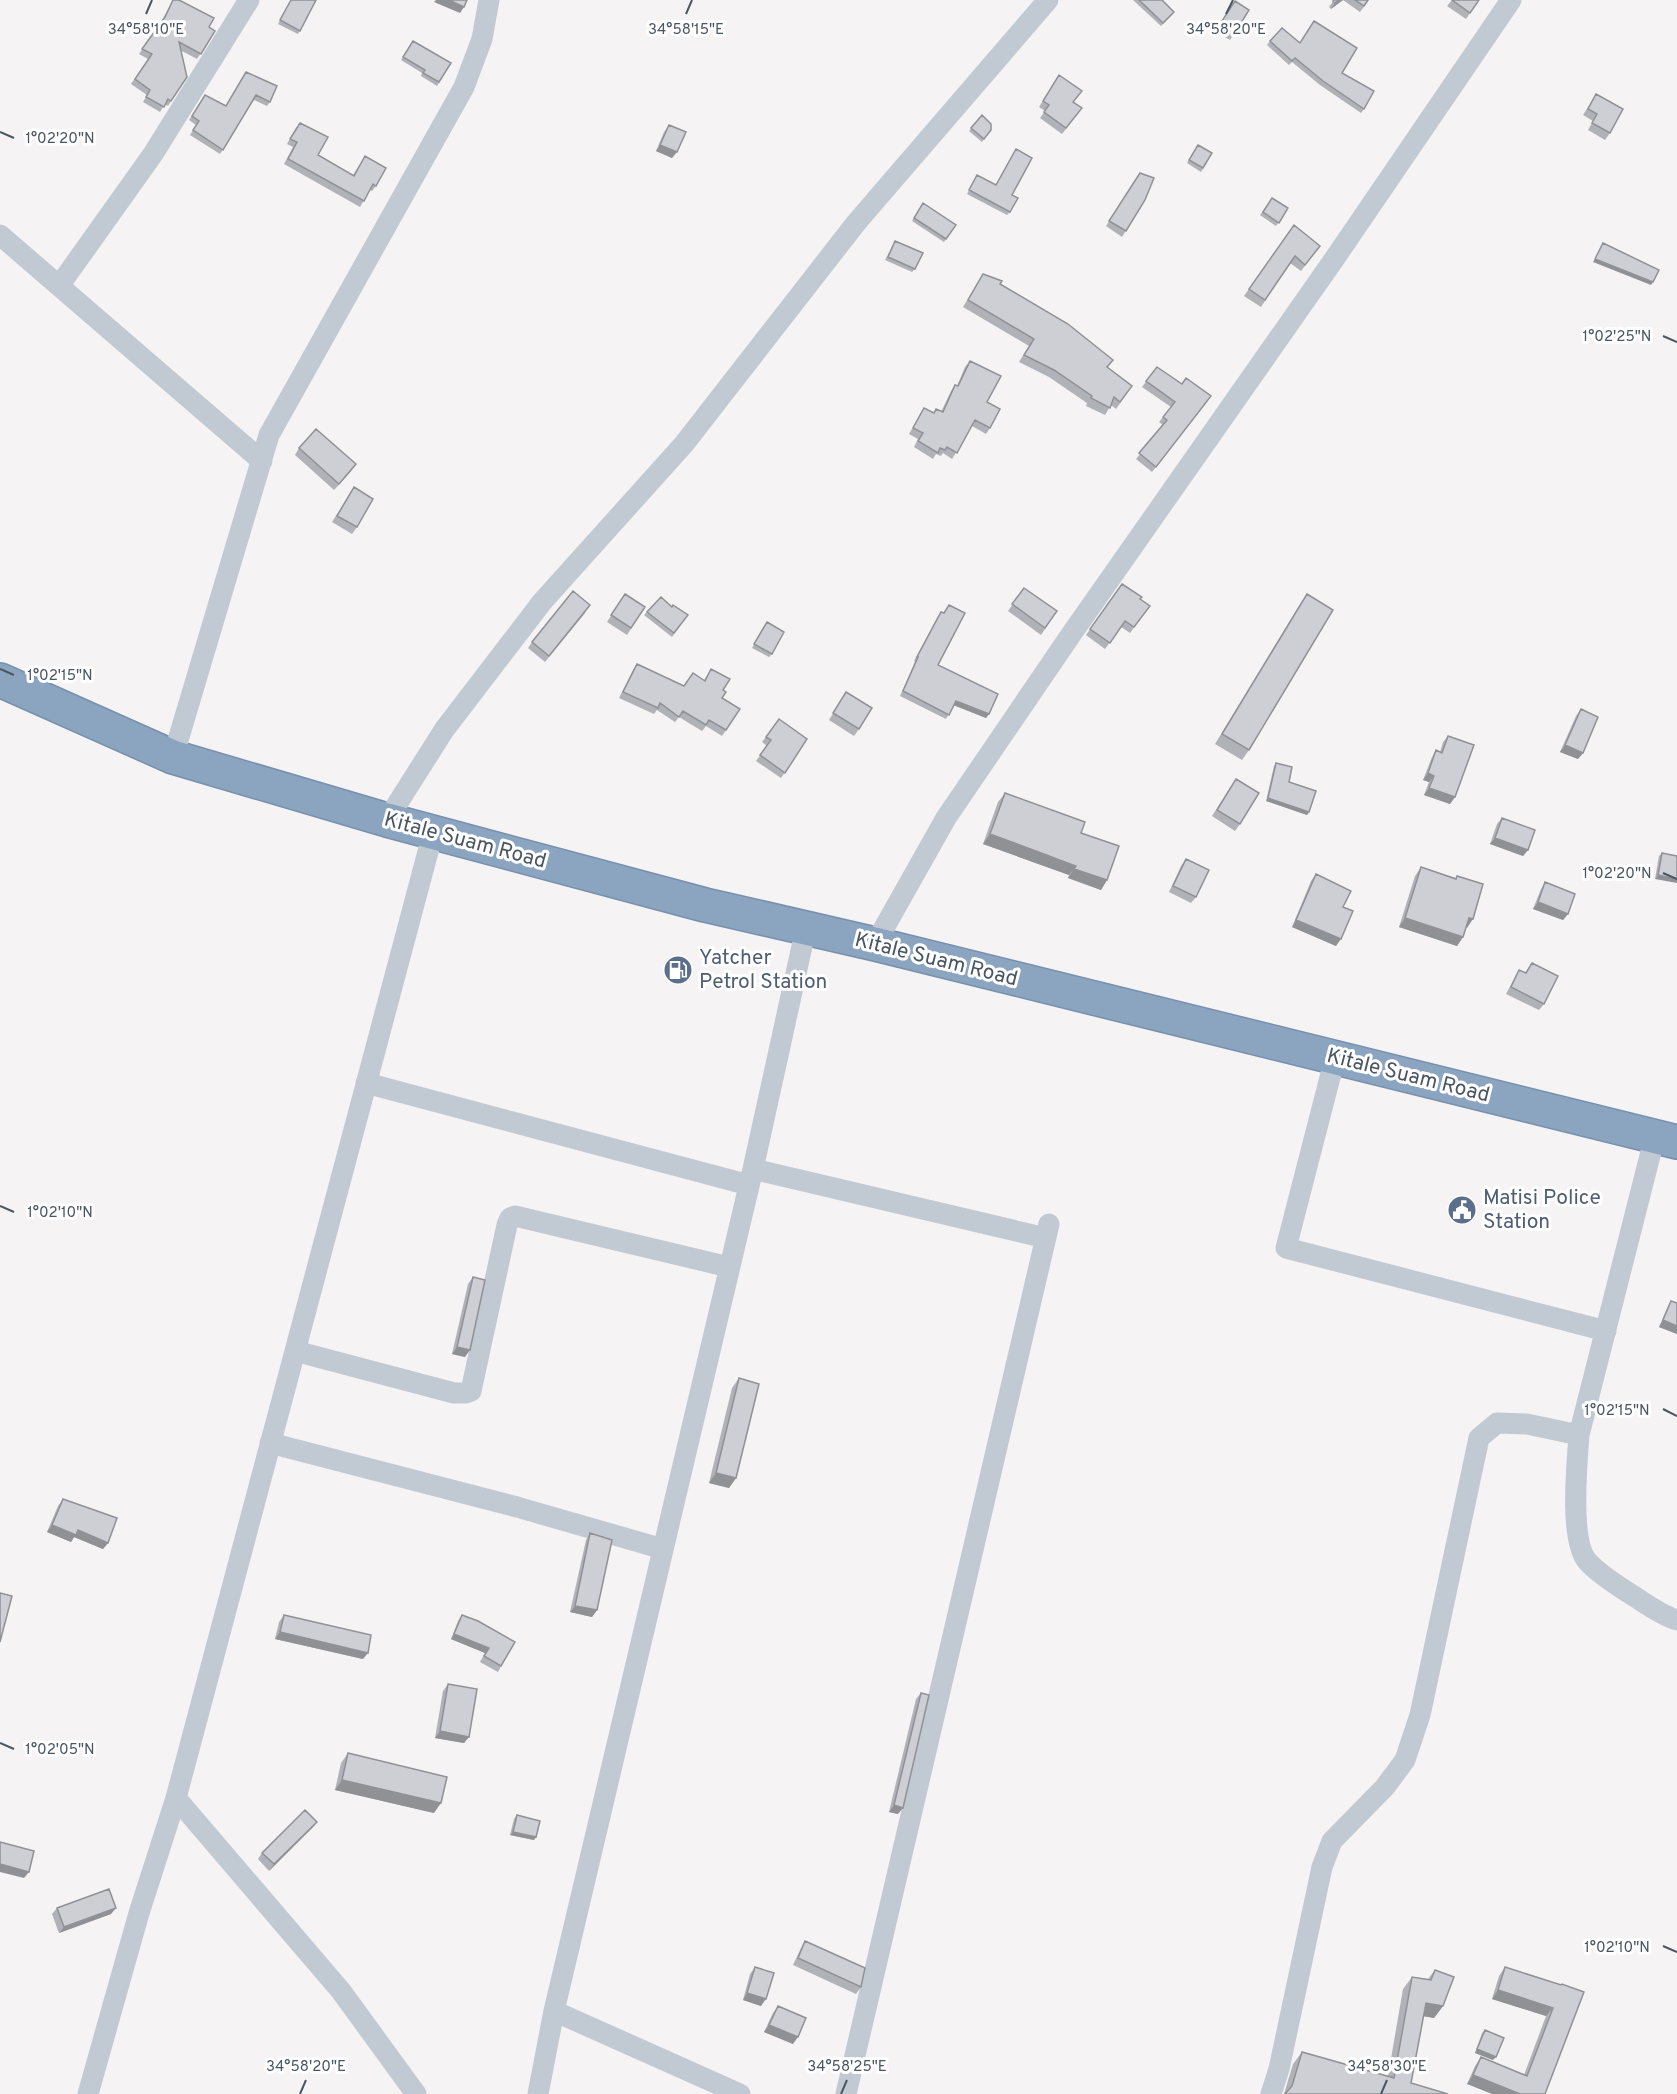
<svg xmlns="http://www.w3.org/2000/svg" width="1677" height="2094" font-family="Overpass,sans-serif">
  <rect width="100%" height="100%" fill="#f5f3f3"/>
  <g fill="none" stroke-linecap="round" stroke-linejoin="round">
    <g stroke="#7690ad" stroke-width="36">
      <path id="highway" d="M0 680 173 757 387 820 705 905 875 944 1677 1142"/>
    </g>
    <path stroke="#c1cad2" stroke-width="21" d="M0 235 262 461
      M59 286 153 154 249 0
      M173 757 269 435 464 87 482 39 489 0
      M387 820 444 730 542 602 684 444 856 223 1048 0
      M875 944 946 818 1070 636 1335 258 1511 0
      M1335 1058 1286 1248 1606 1331
      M366 1083 749 1185
      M753 1169 1046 1238
      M295 1351 454 1393H466L471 1391 507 1225 510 1218 515 1216 729 1267
      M1579 1435C1577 1463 1569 1542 1588 1562 1599 1574 1615 1584 1629 1593 1644 1602 1660 1615 1677 1620
      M270 1443 517 1507 663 1549
      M176 1798 341 1991 416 2094
      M554 2011 740 2094
      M88 2094 139 1913 176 1798 433 833
      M538 2094 554 2011 753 1169 806 928
      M846 2094 1049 1224
      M1271 2094 1279 2069 1322 1867 1332 1841 1385 1787 1405 1760 1420 1715 1479 1438 1497 1423 1527 1424 1579 1435 1655 1136"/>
    <use href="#highway" stroke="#8ba5c1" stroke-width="33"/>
  </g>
  <path fill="#b0b2b7" d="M173 0 215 31 197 59 180 50 187 77 168 106 165 104 160 112 143 102 147 95 131 84 148 59 139 54 161 22Z
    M291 0H316L298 34 278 24Z
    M1133 0H1162L1172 15 1161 26Z
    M1334 0H1369L1360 12 1343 0 1331 9 1329 7Z
    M1452 0H1479L1466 19 1447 6Z
    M1235 1 1249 10 1230 40 1215 31Z
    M413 41 451 63 437 86 421 76 422 73 401 60Z
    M1270 41 1300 43 1342 73 1364 109 1361 113 1320 85 1292 62 1289 65 1267 45Z
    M246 72 270 102 267 106 254 100 220 154 190 135 196 125 189 120 205 95 226 106Z
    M1059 75 1074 102 1082 108 1062 134 1040 118 1045 111 1039 107Z
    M1596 94 1610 133 1605 140 1588 130 1593 121 1583 115Z
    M982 115 991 130 982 142 969 131Z
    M669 125 672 158 656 151 664 132Z
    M296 128 318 155 353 175 365 156 376 186 372 191 370 190 360 207 284 164 293 147 287 144Z
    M1198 145 1212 153 1201 172 1187 163Z
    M1140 173 1145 200 1122 237 1106 226Z
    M977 175 1010 212 1007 215 967 194Z
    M1272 198 1288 208 1276 226 1260 215Z
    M923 203 956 225 944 242 912 221Z
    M1294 225 1320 246 1301 271 1290 263 1261 307 1244 296Z
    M895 241 915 269 912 272 885 260Z
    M983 274 1000 284 1132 386 1116 409 1111 405 1105 415 1086 406 1087 403 1049 377 1019 362 1029 346 963 307Z
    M970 361 987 402 990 428 986 434 972 426 952 459 943 453 941 456 936 454 933 459 914 447 918 439 909 434 924 408 933 413 941 412 951 391 955 385 957 386 965 367Z
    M1157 367 1207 402 1152 472 1136 459 1163 425 1159 422 1171 407 1142 387Z
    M299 448 351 471 334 490 295 455Z
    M354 487 357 527 352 534 332 522Z
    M1122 584 1140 599 1150 606 1130 633 1121 627 1105 649 1086 635Z
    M1024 588 1057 611 1041 635 1008 611Z
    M625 594 645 607 627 635 607 622Z
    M1307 594 1249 750 1242 760 1215 744 1300 604Z
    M949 605 938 665 989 714 986 718 954 705 946 719 900 696 915 662 914 661 938 616 941 612 944 613Z
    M672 607 688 615 672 637 644 615 647 612Z
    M586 612 545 662 528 648 532 642Z
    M764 626 772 654 769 657 752 648Z
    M637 664 684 686 704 680 711 669 723 690 722 698 740 709 722 736 706 726 702 731 679 717 675 722 657 710 654 714 619 698 633 670Z
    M846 692 859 729 854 736 829 720Z
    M1581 709 1583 753 1578 759 1560 752 1576 716Z
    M779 719 807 739 781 778 756 761 767 746 762 742Z
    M1448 736 1455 797 1450 804 1424 795 1429 782 1423 780 1432 757 1436 750 1440 752 1443 742Z
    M1276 763 1309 812 1307 815 1266 801 1274 766Z
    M1231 786 1240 824 1235 831 1212 816Z
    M1005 793 1081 833 1107 880 1101 890 1068 878 1069 875 983 844 998 802Z
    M1502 818 1528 850 1523 856 1490 844 1497 824Z
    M1662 853 1677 856 1655 879 1659 856Z
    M1186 859 1196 897 1191 903 1169 892 1181 866Z
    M1421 867 1456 878 1457 876 1467 928 1466 927 1463 937 1457 946 1399 927 1415 876Z
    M1316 874 1343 907 1336 946 1292 927 1311 881Z
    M1545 882 1568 914 1563 920 1533 909 1541 889Z
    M1532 963 1544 1004 1539 1010 1506 994 1515 977 1519 970 1526 973Z
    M473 1277 465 1357 452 1354 468 1284Z
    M1671 1301 1677 1303V1334L1659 1327 1667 1308Z
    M739 1378 736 1478 729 1488 709 1483 732 1388Z
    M63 1499 108 1543 103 1549 74 1537 71 1542 47 1532 58 1506Z
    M590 1533 597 1610 592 1617 570 1612 586 1540Z
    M284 1615 363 1659 275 1639 279 1622Z
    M462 1615 501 1666 498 1672 480 1662 485 1653 451 1639 458 1621Z
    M448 1684 469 1737 464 1743 435 1738 443 1691Z
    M921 1693 898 1814 889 1812 916 1699Z
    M348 1753 434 1813 335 1790 341 1763Z
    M517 1815 534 1840 510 1835 514 1819Z
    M317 1822 312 1828 269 1871 258 1859 262 1853Z
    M57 1908 111 1914 59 1933 52 1914Z
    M805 1941 861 1987 856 1994 793 1965 801 1948Z
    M755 1967 761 2006 743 2000 750 1974Z
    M1505 1967 1561 1985 1545 2094 1467 2084 1475 2066 1481 2057 1524 2075 1546 2016 1492 1999 1499 1976Z
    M1435 1970 1443 2006 1434 2018 1423 2016 1411 2083 1448 2094H1284L1293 2064 1302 2052 1388 2076 1403 1989 1412 1977 1428 1979Z
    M778 2006 793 2044 764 2032 773 2013Z
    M1485 2030 1493 2060 1475 2053 1482 2033Z"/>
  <path fill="#909195" d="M436 0H449L464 7 460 13 434 2Z
    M1340 0H1343L1331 9 1335 3Z
    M660 145 677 152 672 158 656 151Z
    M1595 259 1653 282 1651 285 1593 262Z
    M356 464 351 471 334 490 339 484Z
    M956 701 989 714 986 718 953 705Z
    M1565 745 1583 753 1578 759 1560 752Z
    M1428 773 1434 776 1429 782 1423 780Z
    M1429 788 1455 797 1450 804 1424 795Z
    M1268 798 1309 812 1307 815 1266 801Z
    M990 834 1076 866 1069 875 983 844Z
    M1495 838 1528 850 1523 856 1490 844Z
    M1074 869 1107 880 1101 890 1068 878Z
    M1658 875 1677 879V883L1655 879Z
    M1538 902 1568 914 1563 920 1533 909Z
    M1405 918 1463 937 1457 946 1399 927Z
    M1469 918 1473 919 1467 928 1462 926Z
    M1296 920 1341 939 1336 946 1292 927Z
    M1663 1320 1677 1326V1334L1659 1327Z
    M457 1347 470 1350 465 1357 452 1354Z
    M716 1473 736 1478 729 1488 709 1483Z
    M52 1525 78 1530 108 1543 103 1549 74 1537 71 1542 47 1532Z
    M575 1606 597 1610 592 1617 570 1612Z
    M280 1632 368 1653 363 1659 275 1639Z
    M454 1634 489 1648 485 1653 451 1639Z
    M440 1731 469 1737 464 1743 435 1738Z
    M342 1780 441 1803 434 1813 335 1790Z
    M894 1805 903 1808 898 1814 889 1812Z
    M317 1822 312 1828 269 1871 274 1864Z
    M513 1832 536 1837 534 1840 510 1835Z
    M0 1864 29 1872 24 1878 0 1872Z
    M116 1908 111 1914 59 1933 64 1927Z
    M1498 1990 1553 2008 1546 2016 1492 1999Z
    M747 1993 766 1999 761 2006 743 2000Z
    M1426 2003 1443 2006 1434 2018 1417 2015Z
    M769 2025 798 2037 793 2044 764 2032Z
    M1477 2049 1496 2057 1493 2060 1475 2053Z
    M1473 2075 1520 2094H1492L1467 2084Z"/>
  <path fill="#cdcfd5" stroke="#909195" stroke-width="1.5" d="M173 0H179L214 18 209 27 215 31 201 54 179 42 187 77 171 101 168 99 164 107 146 97 150 90 135 79 152 54 142 49 165 17Z
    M291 0H316L300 31 280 20Z
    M449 0H467L464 7Z
    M1139 0H1162L1174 12 1163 23Z
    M1334 0H1340L1335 3 1333 1Z
    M1355 0H1368L1364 6Z
    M1452 0H1479L1470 13Z
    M1235 1 1249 10 1235 33 1220 24Z
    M1314 21 1357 48 1342 73 1374 91 1364 109 1323 81 1295 58 1292 61 1270 41 1282 28 1300 43Z
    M413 41 451 63 439 82 423 73 425 70 403 57Z
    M246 72 277 86 270 102 256 95 223 150 193 130 199 121 192 116 205 95 226 106Z
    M1059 75 1082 91 1073 102 1082 108 1066 128 1044 112 1049 105 1043 101Z
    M1596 94 1623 109 1610 133 1592 123 1597 114 1588 109Z
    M982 115 991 124V130L984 139 971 128Z
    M300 123 328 137 318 155 354 176 365 156 386 168 376 186 373 184 364 201 288 159 297 142 290 139Z
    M669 125 686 132 677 152 660 145Z
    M1198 145 1212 153 1203 168 1189 160Z
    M1016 149 1032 158 1012 195 1018 198 1010 212 969 190 977 175 996 185Z
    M1140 173 1154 178 1145 200 1126 231 1109 221Z
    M1272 198 1288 208 1279 223 1263 212Z
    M923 203 956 225 946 239 914 218Z
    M1294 225 1320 246 1305 265 1295 256 1265 300 1249 289Z
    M895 241 923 253 915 269 888 257Z
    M1603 243 1659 270 1653 282 1595 259Z
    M983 274 1002 281 1000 284 1068 324 1113 360 1107 367 1132 386 1120 402 1114 397 1110 408 1091 398 1092 396 1054 370 1024 355 1034 339 968 300Z
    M970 361 1001 376 987 402 1000 409 990 428 975 420 957 453 947 447 945 450 940 448 938 453 918 441 923 433 913 428 924 408 934 413 936 409 943 412 955 385 958 386Z
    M1157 367 1182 384 1186 378 1211 396 1156 467 1139 453 1167 420 1163 417 1175 402 1146 381Z
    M316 429 356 464 339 484 299 448Z
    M354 487 373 499 357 527 337 516Z
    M1122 584 1142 597 1140 599 1150 606 1134 627 1125 621 1110 643 1090 629Z
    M1024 588 1057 611 1045 628 1012 604Z
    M573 591 590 605 549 656 532 642Z
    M625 594 645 607 631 628 611 615Z
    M1307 594 1333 610 1249 750 1222 734Z
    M661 597 672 607 673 605 688 615 674 633 647 612Z
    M949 605 965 613 938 665 998 694 989 714 956 701 949 715 903 691 918 657H917L941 612 944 613Z
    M767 622 784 632 772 654 754 644Z
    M637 664 684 686 693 673 705 681 711 669 730 679 723 690 726 692 722 698 740 709 726 730 709 720 706 725 683 711 679 717 660 703 658 708 623 692Z
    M846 692 872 708 859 729 833 713Z
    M1581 709 1598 717 1583 753 1565 745Z
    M779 719 807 739 785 773 760 755 771 740 766 737Z
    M1448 736 1474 745 1455 797 1429 788 1434 776 1428 773 1436 750 1442 753Z
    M1276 763 1292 767 1289 782 1316 791 1309 812 1268 798Z
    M1236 779 1259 793 1240 824 1217 810Z
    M1005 793 1085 822 1081 833 1119 846 1107 880 1074 869 1076 866 990 834Z
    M1502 818 1535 830 1528 850 1495 838Z
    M1662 853 1677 856V879L1658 875Z
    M1186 859 1209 870 1196 897 1173 886Z
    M1421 867 1456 879 1457 876 1483 884 1473 919 1469 918 1463 937 1405 918Z
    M1316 874 1351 891 1343 907 1353 911 1341 939 1296 920Z
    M1545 882 1575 894 1568 914 1538 902Z
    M1532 963 1558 976 1544 1004 1511 987 1519 970 1526 973Z
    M473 1277 485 1280 470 1350 457 1347Z
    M1671 1301 1677 1303V1326L1663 1320Z
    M739 1378 759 1384 736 1478 716 1473Z
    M63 1499 117 1518 108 1543 78 1530 76 1535 52 1525Z
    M590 1533 612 1540 597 1610 575 1606Z
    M0 1593 12 1596 0 1642Z
    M284 1615 371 1635 368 1653 280 1632Z
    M462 1615 478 1621 515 1642 501 1666 484 1656 489 1648 454 1634Z
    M448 1684 477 1689 469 1737 440 1731Z
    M921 1693 929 1695 903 1808 894 1805Z
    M348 1753 447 1777 441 1803 342 1780Z
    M305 1810 317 1822 274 1864 262 1853Z
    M517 1815 540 1821 536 1837 513 1832Z
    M0 1842 34 1851 29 1872 0 1864Z
    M109 1889 116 1908 64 1927 57 1908Z
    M805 1941 865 1968 861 1987 798 1958Z
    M755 1967 774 1973 766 1999 747 1993Z
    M1505 1967 1561 1985 1562 1984 1584 1992 1545 2094H1520L1473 2075 1481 2057 1527 2076 1553 2008 1498 1990Z
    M1435 1970 1454 1977 1443 2006 1426 2003 1411 2083 1448 2094H1285L1292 2086 1302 2052 1394 2078 1412 1977 1431 1980Z
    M778 2006 806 2018 798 2037 769 2025Z
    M1485 2030 1504 2038 1496 2057 1477 2049Z"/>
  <path fill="none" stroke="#4a5661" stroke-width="2" d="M146 14 152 0M686 14 692 0M1226 14 1233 0M0 132 14 138M1663 336 1677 342M0 669 14 675M1663 873 1677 879M0 1206 14 1212M1663 1409 1677 1416M0 1743 14 1749M1663 1946 1677 1952M300 2094 306 2080M841 2094 847 2080M1381 2094 1387 2080"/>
  <defs>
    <g id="fuel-disc" transform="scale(1.5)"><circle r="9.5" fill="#5c6f8a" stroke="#fff"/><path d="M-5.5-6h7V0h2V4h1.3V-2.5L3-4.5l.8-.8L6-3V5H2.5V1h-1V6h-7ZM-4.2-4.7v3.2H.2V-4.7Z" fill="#fff"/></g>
    <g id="civic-disc" transform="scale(1.5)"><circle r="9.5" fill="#5c6f8a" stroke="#fff"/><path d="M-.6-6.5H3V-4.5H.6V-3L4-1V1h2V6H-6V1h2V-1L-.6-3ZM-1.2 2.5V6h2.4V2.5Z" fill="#fff"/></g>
  </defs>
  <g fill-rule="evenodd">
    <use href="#fuel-disc" x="678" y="970"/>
    <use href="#civic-disc" x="1462" y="1210"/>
  </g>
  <g text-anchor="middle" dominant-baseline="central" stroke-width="6" stroke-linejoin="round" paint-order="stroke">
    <g font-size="21" fill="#4a5661" stroke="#fff">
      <text transform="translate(465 841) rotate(15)">Kitale Suam Road</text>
      <text transform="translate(936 960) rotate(14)">Kitale Suam Road</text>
      <text transform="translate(1408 1076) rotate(14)">Kitale Suam Road</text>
    </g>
    <g font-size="21" fill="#4e5e75" stroke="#fff" text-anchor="start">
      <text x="699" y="958">Yatcher<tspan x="699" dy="24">Petrol Station</tspan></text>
      <text x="1483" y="1198">Matisi Police<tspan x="1483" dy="24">Station</tspan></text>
    </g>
  </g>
  <g font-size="15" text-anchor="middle" fill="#4a5661" stroke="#fff" stroke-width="6" stroke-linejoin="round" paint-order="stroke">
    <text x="146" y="34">34°58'10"E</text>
    <text x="1226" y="34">34°58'20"E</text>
    <text x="686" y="34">34°58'15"E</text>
    <text x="60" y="143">1°02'20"N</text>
    <text x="1617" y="341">1°02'25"N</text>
    <text x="60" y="680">1°02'15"N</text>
    <text x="1617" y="878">1°02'20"N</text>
    <text x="60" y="1217">1°02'10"N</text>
    <text x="1617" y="1415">1°02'15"N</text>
    <text x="60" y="1754">1°02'05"N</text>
    <text x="1617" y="1952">1°02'10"N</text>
    <text x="306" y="2071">34°58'20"E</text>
    <text x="847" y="2071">34°58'25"E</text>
    <text x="1387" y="2071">34°58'30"E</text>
  </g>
</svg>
